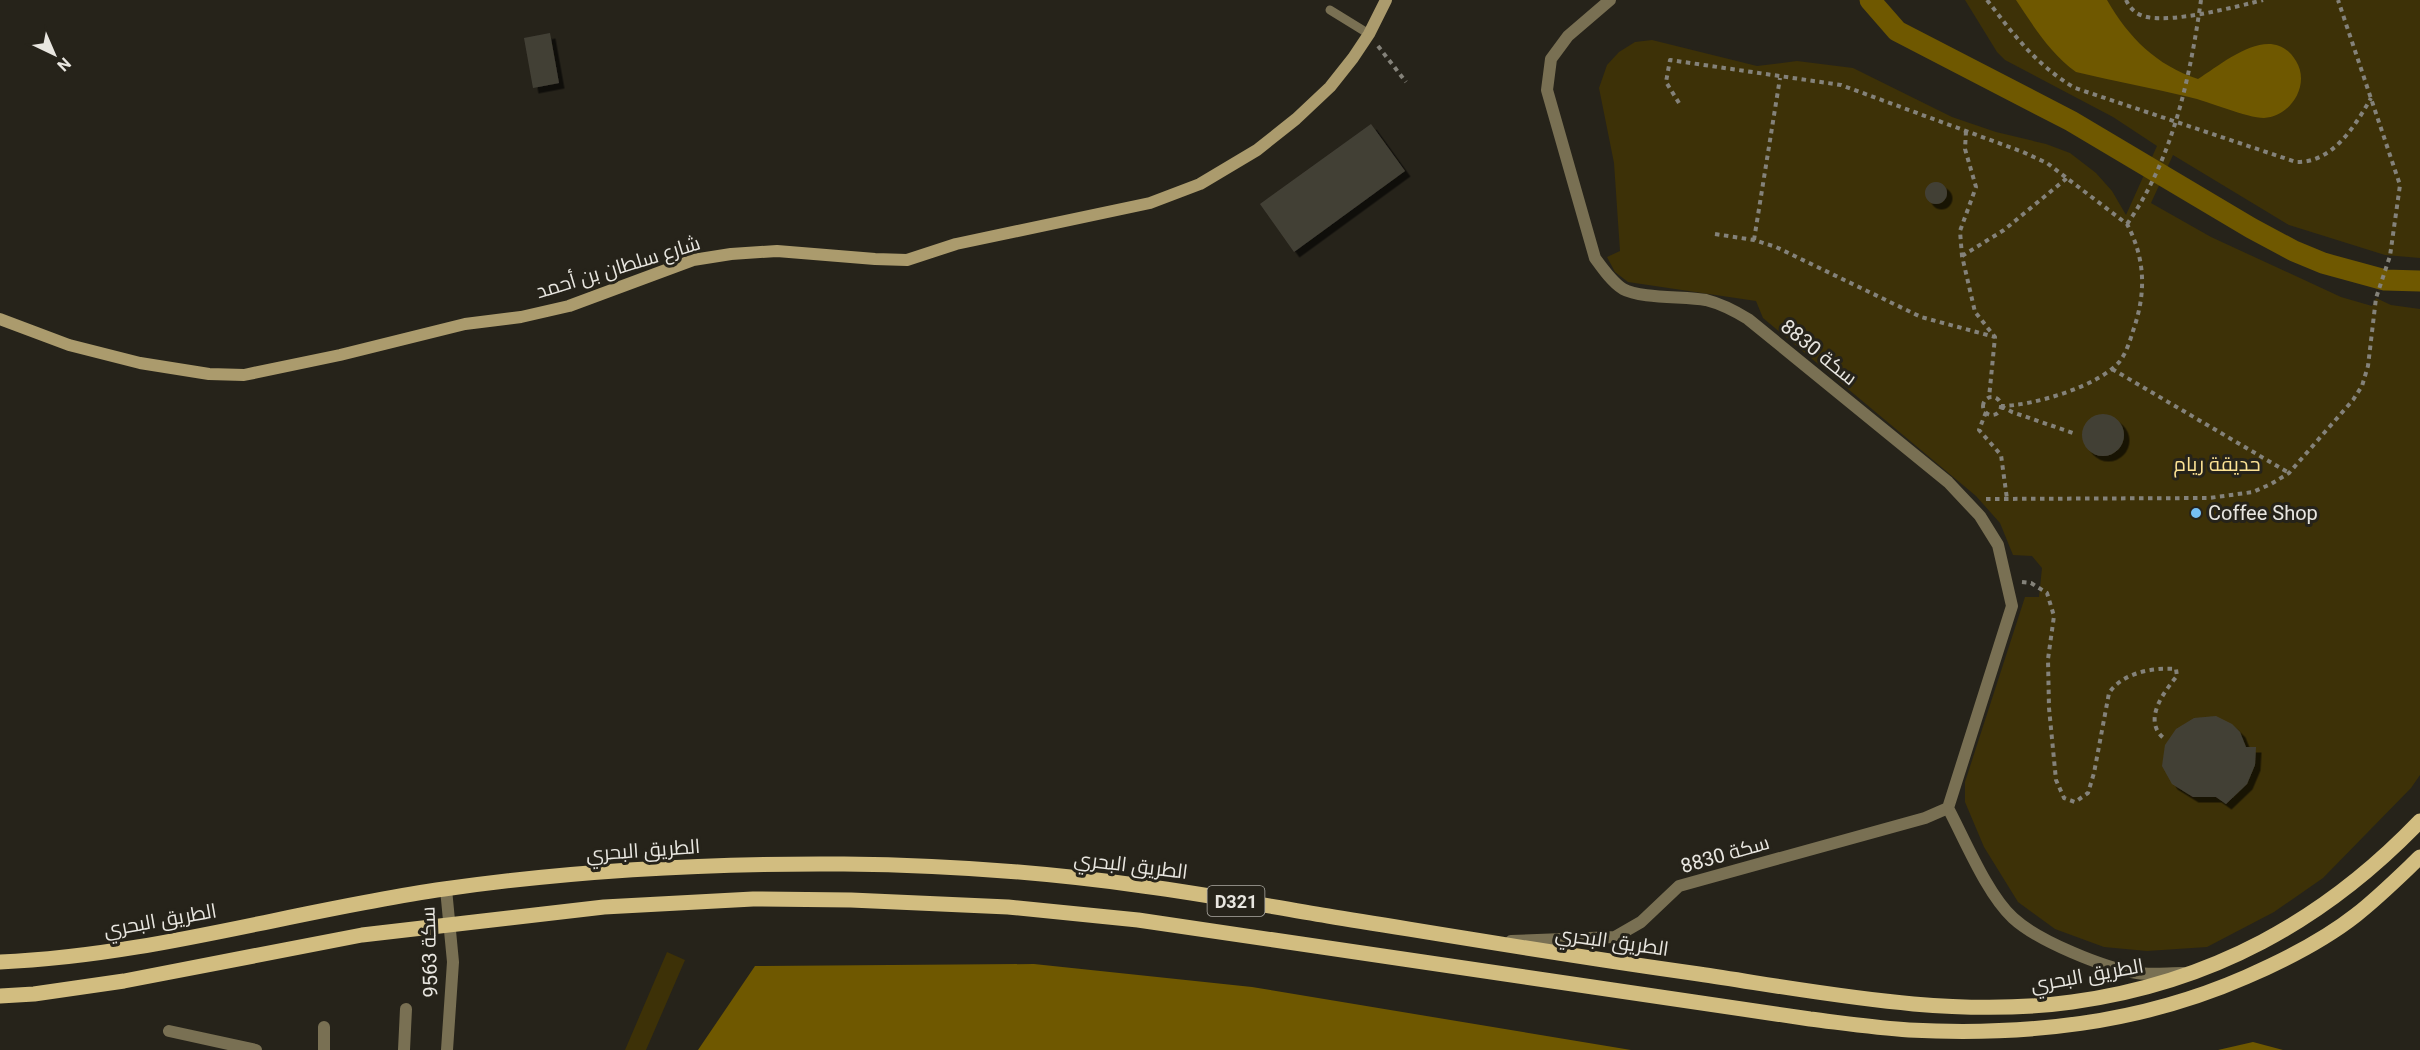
<svg xmlns="http://www.w3.org/2000/svg" width="2420" height="1050" font-family="Roboto,Cairo,sans-serif">
  <defs>
    <filter id="shadow"><feDropShadow dx="5.5" dy="5.5" stdDeviation="0" flood-color="#0009"/></filter>
  </defs>
  <rect width="100%" height="100%" fill="#26231a"/>
  <path fill="#3d3107" d="M1965 0H2420V258L2385 255 2289 225 2173 155 2151 203 2211 237 2341 297 2372 306 2376 298 2391 305 2420 309V775L2411 788 2323 878 2274 912 2207 947 2147 951 2104 947 2055 929 2018 902 1984 847 1965 802V782L2025 597H2039L2042 568 2032 556 2013 555 2000 523 1976 496 1763 318 1756 301 1628 282 1615 272 1607 257 1620 251 1614 163 1599 88 1607 65 1619 52 1635 42 1652 40 1757 66 1797 61 1853 68 1952 117 1996 132 2046 144 2070 153 2096 173 2112 191 2126 215 2157 146 2113 117 2005 60 1997 52Z
    M667 952 685 960 646 1050H625Z"/>
  <path fill="#6f5800" d="M2016 0H2107C2129 38 2156 65 2198 79 2225 62 2272 21 2296 61 2311 85 2290 117 2264 118 2247 118 2208 101 2189 97 2151 88 2114 81 2076 72 2050 53 2034 27 2016 0Z
    M1034 964 1252 987 1631 1050H698L755 966Z
    M2253 1042 2283 1050H2218Z"/>
  <g fill="none" stroke-linecap="round" stroke-linejoin="round">
    <path stroke="#6f5800" stroke-width="21" d="M1870 0 1897 31 2071 121 2251 228 2294 251 2323 263 2385 280 2420 281"/>
  </g>
  <path fill="#434036" filter="url(#shadow)" d="M550 33 559 83 533 88 524 38Z
    M1371 124 1405 171 1294 252 1260 204Z
    M1925 193a11 11 0 1 1 22 0a11 11 0 1 1-22 0Z
    M2082 435a21 21 0 1 1 42 0a21 21 0 1 1-42 0Z
    M2216 716 2232 724 2240 732 2246 747H2256L2255 765 2247 784 2226 804 2216 797H2193L2172 784 2162 766 2165 745 2176 729 2194 718Z"/>
  <g fill="none" stroke-linecap="round" stroke-linejoin="round">
    <path stroke="#84827a" stroke-width="4" stroke-dasharray="4.5 4.5" stroke-linecap="butt" d="M1987 0C2014 35 2036 65 2075 88L2296 162C2333 163 2355 126 2371 98
      M2126 0C2130 9 2137 15 2147 17 2172 23 2236 7 2263 0
      M1378 46 1406 82
      M1679 103 1666 82 1670 60 1841 85 2023 152 2047 163 2127 224C2146 260 2146 294 2133 331 2130 341 2126 353 2120 361 2100 386 2032 406 2001 406
      M1966 131 1965 149 1976 187 1960 231 1962 256 1975 312 1995 337 1989 398
      M2127 224C2173 159 2190 78 2201 0
      M1715 234 1754 240 1776 247 1921 317 1995 337
      M1754 240 1780 78
      M1962 256 2004 230 2067 178
      M2112 369 2289 473
      M1983 406a9 9 0 1 1 18 0a9 9 0 1 1-18 0Z
      M2001 406 2012 412 2073 433
      M1986 412 1979 430 2001 455 2007 499
      M1986 499 2209 498 2253 492 2271 484 2289 473 2353 400 2362 386 2368 366 2376 298 2390 256 2400 185 2338 0
      M2022 582 2031 583 2047 593 2054 616 2048 659 2049 708 2056 780 2064 798 2075 802 2088 793 2094 773 2109 693C2122 673 2153 667 2176 669L2177 676C2163 693 2141 722 2166 740"/>
    <path stroke="#797053" stroke-width="9" d="M1330 10 1369 34"/>
    <path stroke="#797053" stroke-width="12" d="M1610 0 1568 36 1551 59 1547 90 1595 258C1603 269 1612 282 1623 289 1641 299 1686 296 1706 300 1722 304 1735 311 1748 319L1948 482 1980 516 1998 545 2012 606 1948 808C1965 840 1987 894 2013 918 2038 941 2104 968 2137 973 2152 975 2168 973 2183 973
      M446 889 453 962 447 1050
      M1511 941 1615 937 1641 922 1679 886 1925 818 1948 808
      M169 1031 256 1050
      M324 1050V1027
      M404 1050 406 1009"/>
    <path stroke="#ab9b6d" stroke-width="12" d="M0 319 69 345 140 363 209 374 244 375 340 355 465 324 521 317 569 306 693 260 731 254 777 251 875 259 907 260 956 244 1150 203 1200 184 1257 150 1296 119 1330 87 1353 58 1369 34 1386 0"/>
    <path stroke="#d2bd80" stroke-width="15" d="M0 962C150 956 296 910 444 889 576 870 711 863 844 864 943 865 1044 872 1143 886 1205 894 1267 906 1328 916 1452 936 1575 957 1699 974 1820 992 1950 1019 2072 1002 2211 983 2324 921 2420 821
      M0 996 34 994 124 981 362 935 604 907 753 899 851 900 1008 907 1138 920 1810 1019C1843 1023 1876 1028 1909 1030 2025 1036 2139 1024 2246 977 2285 960 2323 941 2356 915 2379 897 2399 877 2420 857"/>
  </g>
  <circle fill="#75c0f6" stroke="#26231a" stroke-width="2" cx="2196" cy="513" r="6"/>
  <g text-anchor="middle" dominant-baseline="central" stroke-width="6" stroke-linejoin="round" paint-order="stroke">
    <rect fill="#26231a" stroke="#aeaca5" stroke-width="1.5" x="1207.5" y="886" width="57" height="30" rx="4.5"/>
    <g font-size="18" font-weight="bold" fill="#e8e6e0">
      <text x="1236" y="901">D321</text>
    </g>
    <g font-size="20" fill="#e8e6e0" stroke="#26231a">
      <text transform="translate(618 267) rotate(-17)">شارع سلطان بن أحمد</text>
      <text transform="translate(1819 352) rotate(39)">سكة 8830</text>
      <text transform="translate(643 850) rotate(-4)">الطريق البحري</text>
      <text transform="translate(1725 854) rotate(-16)">سكة 8830</text>
      <text transform="translate(1131 865) rotate(7)">الطريق البحري</text>
      <text transform="translate(160 920) rotate(-10)">الطريق البحري</text>
      <text transform="translate(1612 941) rotate(8)">الطريق البحري</text>
      <text transform="translate(429 952) rotate(-92)">سكة 9563</text>
      <text transform="translate(2087 975) rotate(-10)">الطريق البحري</text>
    </g>
    <g font-size="20" fill="#fce294" stroke="#26231a">
      <text x="2217" y="464">حديقة ريام</text>
    </g>
    <g font-size="20" fill="#e8e6e0" stroke="#26231a" text-anchor="start">
      <text x="2208" y="513">Coffee Shop</text>
    </g>
  </g>
  <g transform="translate(54 54) rotate(136)" stroke="#26231a" stroke-width="4.5" paint-order="stroke">
  <path d="M0-4.5L10 22L0 15L-10 22Z" fill="#e8e6e0"/>
  <text y="-9" font-size="16" font-weight="bold" text-anchor="middle" fill="#e8e6e0">N</text>
  </g>
</svg>
